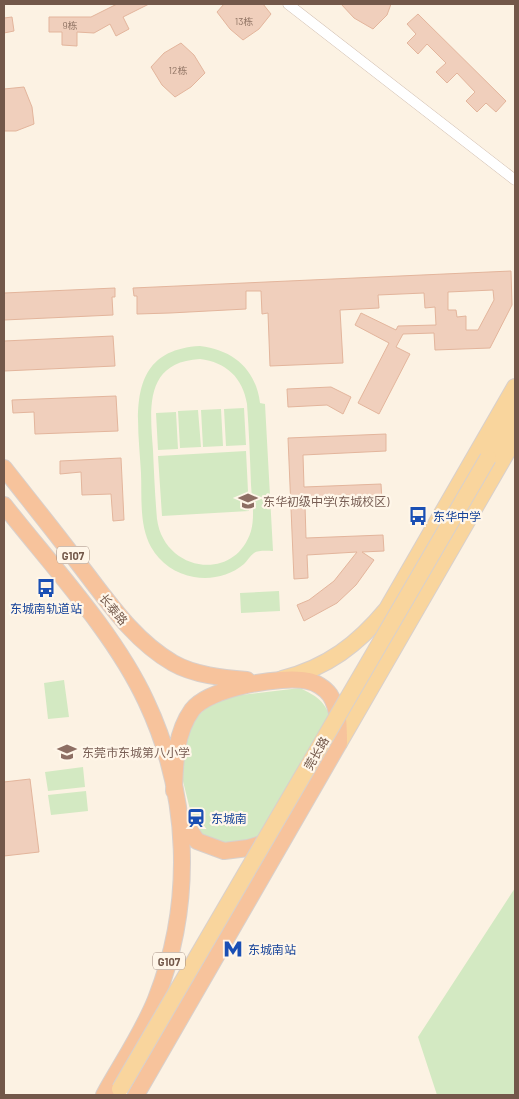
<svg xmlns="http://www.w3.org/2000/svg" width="519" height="1099" font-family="Barlow,'Noto Sans SC',sans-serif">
  <rect width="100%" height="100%" fill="#fcf2e3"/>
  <path fill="#d3e9c2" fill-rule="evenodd" d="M200 346C234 350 256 370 260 403L265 404 273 551C268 551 258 550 254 553 250 556 247 561 244 564 230 576 211 580 194 577 176 574 160 563 151 547 139 525 142 497 141 473 138 418 124 350 200 346ZM200 359C226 362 243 378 247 404 249 431 250 458 251 485 252 500 255 516 251 531 235 583 164 572 157 519 155 496 154 473 153 450 150 409 144 362 200 359Z
    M244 408 246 445 226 446 224 409Z
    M221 409 223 446 203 447 201 410Z
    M198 410 201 447 180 448 178 411Z
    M176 412 178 449 158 450 156 413Z
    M246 451 249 511 162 516 158 456Z
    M279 591 280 611 241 613 240 593Z
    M64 680 69 717 48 719 44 683Z
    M300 688C325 700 326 705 335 730L276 834 232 845 196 834 182 777 187 727 206 708 232 696Z
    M83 767 85 787 48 791 45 772Z
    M86 791 88 811 51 815 48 795Z
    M515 888V1095H437L418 1037Z"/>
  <path fill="#f0cfbc" stroke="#e3b59c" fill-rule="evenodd" d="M117 4H149L123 17 129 29 116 36 110 24 94 33 77 32V46L62 45V32H49V17H91Z
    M224 4H263L271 14 259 29 243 40 230 29 217 12Z
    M341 4H391L387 15 373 29 354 18Z
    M418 14 506 101 496 112 486 103 477 112 466 101 475 92 457 73 447 83 436 72 446 63 427 44 418 54 407 43 416 34 407 24Z
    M12 17 14 31 4 33V18Z
    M181 43 194 55 205 73 191 87 175 97 162 85 151 67 164 53Z
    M24 87 32 107 34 124 16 131H4V89Z
    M511 271 512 305 490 348 435 350 434 333 403 334 396 347 410 354 379 414 358 403 389 343 355 325 361 313 396 330 398 326 436 325 435 307 425 308 424 293 378 295 379 308 340 310 343 363 270 366 268 313 262 314 261 291H246V309L170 313 137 314V296H134L133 288ZM493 290 494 300 478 330H466V316L457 317 456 310H448V292Z
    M115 288V297H112L113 315 4 320V293Z
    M113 336 115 366 4 371V341Z
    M331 387 351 397 343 414 327 405 288 407 287 389Z
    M116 396 118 431 35 434 34 412 13 413 12 400Z
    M386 434V451L303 455 304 487 381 484 382 501 305 505 306 538 383 535 384 551 362 552 374 560 356 585 337 603 304 621 297 605 309 600 334 581 357 552 307 555 308 578 294 579 288 438Z
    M121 458 124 520 113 521 111 494 82 495 81 472 60 474V461Z
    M30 779 39 852 4 856V782Z"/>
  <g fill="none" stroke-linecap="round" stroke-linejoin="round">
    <g stroke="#cdb9aa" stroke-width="11">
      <path id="minor" d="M288 4 515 180"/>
    </g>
    <g stroke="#d8d0cc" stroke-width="18">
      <path id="primary" d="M488 458 515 412
        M282 679C327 668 358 644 387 609L515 387
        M339 743 515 438"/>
    </g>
    <g stroke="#d8d0cc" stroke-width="18">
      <path id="trunk" d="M4 468C29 500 55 532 79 564 107 600 133 640 173 663 194 675 223 678 247 680
        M4 505C51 565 114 632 146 701 190 794 194 903 156 999 143 1032 121 1064 104 1095
        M181 817 197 841 224 851 248 848 271 841
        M136 1095 339 743C339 727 339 709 330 695 325 688 315 682 308 681 283 675 208 688 192 710 175 734 175 763 174 791"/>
    </g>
    <use href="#minor" stroke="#fff" stroke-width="10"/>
    <use href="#primary" stroke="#f9d59d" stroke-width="16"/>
    <use href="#trunk" stroke="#f7c39c" stroke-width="16"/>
    <g stroke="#d8d0cc" stroke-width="18" stroke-linecap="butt">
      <path id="primary-bridge" d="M120 1089 488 458"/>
    </g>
    <use href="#primary-bridge" stroke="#f9d59d" stroke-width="16"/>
  </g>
  <defs>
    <g id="school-bare" transform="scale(1.5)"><path d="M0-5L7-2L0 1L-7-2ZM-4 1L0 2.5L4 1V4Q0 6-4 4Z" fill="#8d6e63" stroke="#fff6e9" stroke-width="2.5" paint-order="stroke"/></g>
    <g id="bus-bare" transform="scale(1.5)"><path d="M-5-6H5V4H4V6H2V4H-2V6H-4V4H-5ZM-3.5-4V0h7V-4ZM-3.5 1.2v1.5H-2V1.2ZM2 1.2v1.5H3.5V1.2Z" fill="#1a4fb4" stroke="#fff6e9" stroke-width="2.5" paint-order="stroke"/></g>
    <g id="station-bare" transform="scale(1.5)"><path d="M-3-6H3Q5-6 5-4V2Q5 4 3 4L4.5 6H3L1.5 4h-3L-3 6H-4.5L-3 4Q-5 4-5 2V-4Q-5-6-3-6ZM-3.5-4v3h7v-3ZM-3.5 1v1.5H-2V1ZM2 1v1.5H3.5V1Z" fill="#1a4fb4" stroke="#fff6e9" stroke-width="2.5" paint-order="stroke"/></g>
    <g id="metro-bare" transform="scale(1.5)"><path d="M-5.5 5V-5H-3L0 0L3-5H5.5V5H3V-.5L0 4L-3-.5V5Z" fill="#1a4fb4" stroke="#fff6e9" stroke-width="2.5" paint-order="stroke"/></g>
  </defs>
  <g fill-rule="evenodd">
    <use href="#school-bare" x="248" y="501"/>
    <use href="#bus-bare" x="418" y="516"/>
    <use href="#bus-bare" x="46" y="588"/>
    <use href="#school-bare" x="67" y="752"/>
    <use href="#station-bare" x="196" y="818"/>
    <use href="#metro-bare" x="233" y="949"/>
  </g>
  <g text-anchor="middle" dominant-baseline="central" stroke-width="4.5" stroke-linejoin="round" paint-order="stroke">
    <g font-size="10" fill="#927666">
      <text x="244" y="21">13栋</text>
      <text x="70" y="25">9栋</text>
      <text x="178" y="70">12栋</text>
    </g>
    <g fill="#fff6e9" stroke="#9d877a" stroke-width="1">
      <rect x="57" y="546.5" width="32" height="17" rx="4"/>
      <rect x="153" y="952.5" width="32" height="17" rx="4"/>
    </g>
    <g font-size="11" font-weight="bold" fill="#73584a">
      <text x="73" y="555">G107</text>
      <text x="169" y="961">G107</text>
    </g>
    <g font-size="12" fill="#785e54" stroke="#fff6e9" text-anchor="start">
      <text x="263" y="501">东华初级中学(东城校区)</text>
      <text x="82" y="752">东莞市东城第八小学</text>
    </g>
    <g font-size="12" fill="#164399" stroke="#fff6e9" text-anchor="start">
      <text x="433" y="516">东华中学</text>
      <text x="46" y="608" text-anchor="middle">东城南轨道站</text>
      <text x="211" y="818">东城南</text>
      <text x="248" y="949">东城南站</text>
    </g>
    <g font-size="12" fill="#73584a" stroke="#fff6e9">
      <text transform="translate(114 609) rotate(51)">长泰路</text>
      <text transform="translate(316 753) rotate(-60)">莞长路</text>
    </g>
  </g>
  <rect width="519" height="1099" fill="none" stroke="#73584a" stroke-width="10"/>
</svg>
